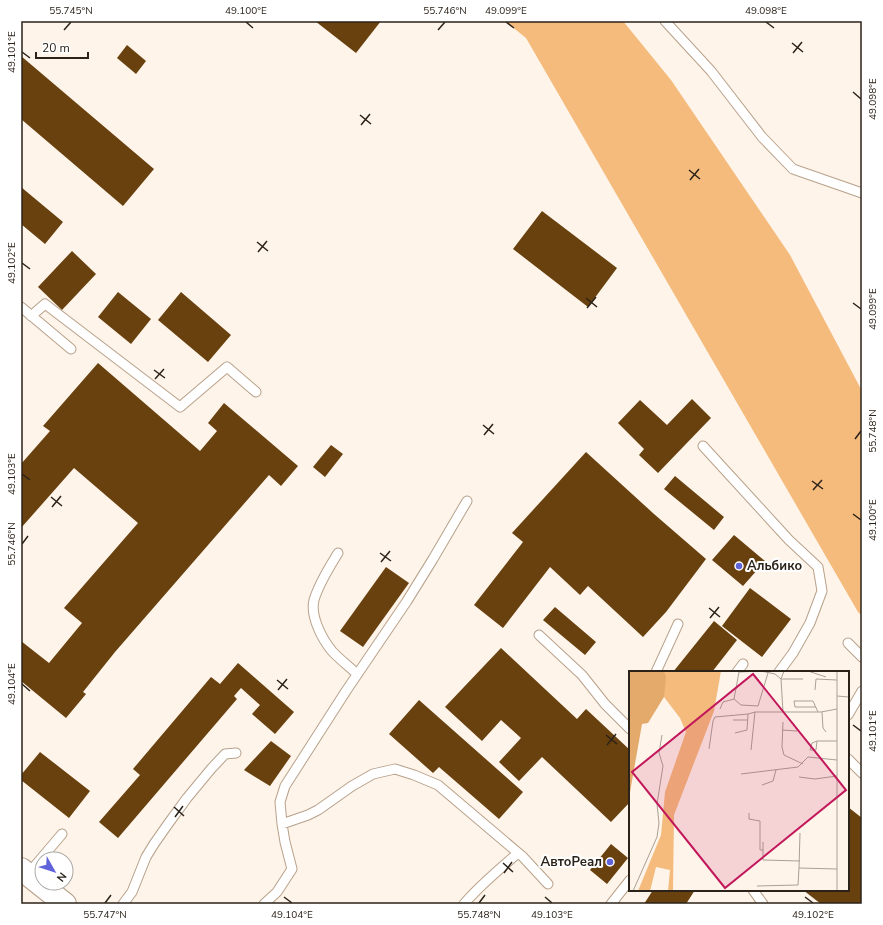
<svg xmlns="http://www.w3.org/2000/svg" width="883" height="925" font-family="'Nunito Sans',sans-serif">
  <rect width="100%" height="100%" fill="#fef4ea"/>
  <path fill="#f4bb7c" d="M505 21H623L671 80 790 255 862 391V616L858 612 526 38Z"/>
  <path fill="#68410e" d="M315 21H381L356 53Z
    M127 45 146 61 136 74 117 58Z
    M21 56 154 169 123 206 21 119Z
    M21 187 63 222 45 244 21 224Z
    M542 211 617 268 588 307 513 249Z
    M72 251 96 274 62 310 38 287Z
    M118 292 151 319 131 344 98 317Z
    M181 292 231 335 208 362 158 320Z
    M98 363 200 451 217 431 208 423 224 403 298 466 281 486 269 475 115 652 83 692 86 694 66 718 21 681V641L49 663 82 623 64 608 138 523 74 468 21 528V464L50 431 43 426Z
    M692 399 711 418 658 473 639 455 644 449 618 423 640 400 667 425Z
    M331 445 343 454 325 477 313 467Z
    M586 452 654 514 706 559 666 612 643 637 588 586 580 595 550 567 503 628 474 605 523 542 512 533Z
    M675 476 724 517 714 530 664 489Z
    M734 535 765 561 743 586 712 560Z
    M386 567 409 583 363 647 340 631Z
    M750 588 791 619 762 657 722 626Z
    M555 607 596 642 585 655 543 620Z
    M714 621 737 640 712 672H673Z
    M501 648 577 719 586 709 630 750V802L611 822 542 757 519 781 499 762 521 738 501 720 482 741 445 707Z
    M238 663 294 712 275 734 252 714 260 705 241 688 234 696 237 699 118 838 99 822 140 775 133 769 211 677 220 684Z
    M419 700 523 792 499 819 439 767 433 773 389 734Z
    M271 741 291 756 270 786 244 770Z
    M40 752 90 791 69 818 21 780V775Z
    M848 807 862 818V904H821L803 890H848Z
    M611 844 628 858 607 884 590 870Z
    M653 890H695L686 904H644Z"/>
  <g fill="none" stroke-linecap="round" stroke-linejoin="round">
    <g stroke="#b8a18a" stroke-width="11">
      <path id="lane" d="M665 21 711 71 762 137 793 169 862 193
        M21 307 71 349
        M31 316 45 304 180 407 227 367 256 392
        M703 446 789 540 818 567 822 591 810 623 793 653 779 672
        M338 553C329 568 319 583 314 600 310 616 322 639 332 651 339 659 350 667 357 674
        M539 635 582 675 605 704 630 729
        M848 643 862 657
        M656 672 678 624
        M737 672 743 664
        M848 715 862 691
        M848 759 862 773
        M282 824 308 815 318 810 352 786 373 774 395 769 414 775 438 785 523 857 548 884
        M28 874 62 834
        M753 890 763 904
        M123 904 132 892 146 857 154 844 168 824 187 798 211 769 225 754 236 753
        M264 904 277 892 292 869 285 842 282 824 280 802 285 786 346 691 407 601 433 559 467 501
        M464 904C480 885 500 869 518 853
        M611 904 630 880"/>
    </g>
    <g stroke="#b8a18a" stroke-width="24">
      <path id="secondary" d="M21 869 65 904"/>
    </g>
    <use href="#lane" stroke="#fff" stroke-width="9"/>
    <use href="#secondary" stroke="#fff" stroke-width="22"/>
  </g>
  <path fill="none" stroke="#2b2219" stroke-width="1.5" d="M246 22 253 28M506 22 514 28M766 22 774 28M64 30 71 22M438 30 445 22M792 43 803 52M22 52 30 58M793 53 802 42M853 92 861 99M360 115 371 124M361 125 370 114M689 170 700 179M690 180 699 169M257 242 268 251M258 252 267 241M22 263 30 269M586 298 597 307M853 303 861 309M587 308 596 297M154 370 165 378M155 379 164 369M483 425 494 434M484 435 493 424M855 439 861 431M22 474 30 480M812 481 823 489M813 490 822 480M51 497 62 506M52 507 61 496M853 514 861 520M22 544 28 536M380 553 391 561M381 562 390 551M709 608 720 617M710 618 719 607M277 680 288 689M22 684 30 691M278 690 287 679M853 725 861 731M606 735 617 744M607 745 616 734M174 807 184 816M175 817 183 806M503 863 513 872M504 873 512 862M284 897 292 903M545 897 552 903M805 897 813 903M105 903 111 895M479 903 485 895"/>
  <g fill="#6163db" stroke="#fff" stroke-width="1.5">
    <circle cx="739" cy="566" r="4"/>
    <circle cx="610" cy="862" r="4"/>
  </g>
  <g text-anchor="middle" dominant-baseline="central" stroke-width="4" stroke-linejoin="round" paint-order="stroke">
    <g font-size="13" font-weight="bold" fill="#2b2219" stroke="#fff" text-anchor="start">
      <text x="747" y="566">Альбико</text>
      <text x="602" y="862" text-anchor="end">АвтоРеал</text>
    </g>
  </g>
  <g transform="translate(629 671)">
    <rect width="220" height="220" fill="#fef4ea"/>
    <path d="M35 0H92L85 40 45 144 44 220H39L41 199 27 196 21 220H9L32 164 36 121 57 61 51 47 35 26Z" fill="#f4bb7c"/>
    <path d="M0 0H35L37 6 35 26 19 52 13 53 0 127Z" fill="#e3aa6c"/>
    <path fill="none" stroke="#aaa096" stroke-width="1" d="M155 0 152 8H174M179 0 197 6M186 19 187 8 208 9M208 25 220 26M105 28 112 34 129 35 139 2M187 36H166L165 30H184L189 41M91 38 94 31 105 28 110 1 132 0 146 3 152 8 154 41M193 41 194 57 197 61M104 49H118M154 51 153 76 155 84 174 93M153 59 168 60M106 62 118 59 119 43 126 41H192L208 38M188 70 187 79H181L183 72 188 70H208M80 78 84 50 86 46 119 43M122 79 126 41M112 103 169 96 179 86 208 89M170 106 186 108 208 105M133 114 144 110 147 99M120 142V148L131 150V179H134M134 171V189L171 190M170 197 171 162M128 215 169 214 170 197 208 198M4 220 28 166 30 152 28 133 34 95 30 82 33 64M208 220V0"/>
    <path fill="#c2185b" fill-opacity="0.15" stroke="#c2185b" stroke-width="2" d="M124 3 217 119 96 217 3 101Z"/>
    <rect width="220" height="220" fill="none" stroke="#2b2219" stroke-width="2"/>
  </g>
  <rect width="883" height="925" fill="none" stroke="#ffffff" stroke-width="44"/>
  <g transform="translate(54 871) rotate(129)"><circle r="19" fill="#ffffff" stroke="#aaa7a3"/>
  <path d="M0-3L7 15L0 10L-7 15Z" fill="#6163db"/>
  <text y="-6" font-size="11" font-weight="bold" text-anchor="middle" fill="#2b2219">N</text>
  </g>
  <path d="M36 52v6h52v-6" fill="none" stroke="#2b2219" stroke-width="2"/>
  <text x="42" y="52" font-size="12" fill="#2b2219" stroke="#ffffff" stroke-width="3" paint-order="stroke">20 m</text>
  <rect x="22" y="22" width="839" height="881" fill="none" stroke="#2b2219" stroke-width="1.5"/>
  <g font-size="10" text-anchor="middle" fill="#2b2219">
    <text x="71" y="14">55.745°N</text>
    <text x="246" y="14">49.100°E</text>
    <text x="445" y="14">55.746°N</text>
    <text x="506" y="14">49.099°E</text>
    <text x="766" y="14">49.098°E</text>
    <text transform="translate(11 52) rotate(-90)" y="4">49.101°E</text>
    <text transform="translate(872 99) rotate(-90)" y="4">49.098°E</text>
    <text transform="translate(11 263) rotate(-90)" y="4">49.102°E</text>
    <text transform="translate(872 309) rotate(-90)" y="4">49.099°E</text>
    <text transform="translate(872 431) rotate(-90)" y="4">55.748°N</text>
    <text transform="translate(11 474) rotate(-90)" y="4">49.103°E</text>
    <text transform="translate(872 520) rotate(-90)" y="4">49.100°E</text>
    <text transform="translate(11 544) rotate(-90)" y="4">55.746°N</text>
    <text transform="translate(11 684) rotate(-90)" y="4">49.104°E</text>
    <text transform="translate(872 731) rotate(-90)" y="4">49.101°E</text>
    <text x="105" y="918">55.747°N</text>
    <text x="292" y="918">49.104°E</text>
    <text x="479" y="918">55.748°N</text>
    <text x="552" y="918">49.103°E</text>
    <text x="813" y="918">49.102°E</text>
  </g>
</svg>
